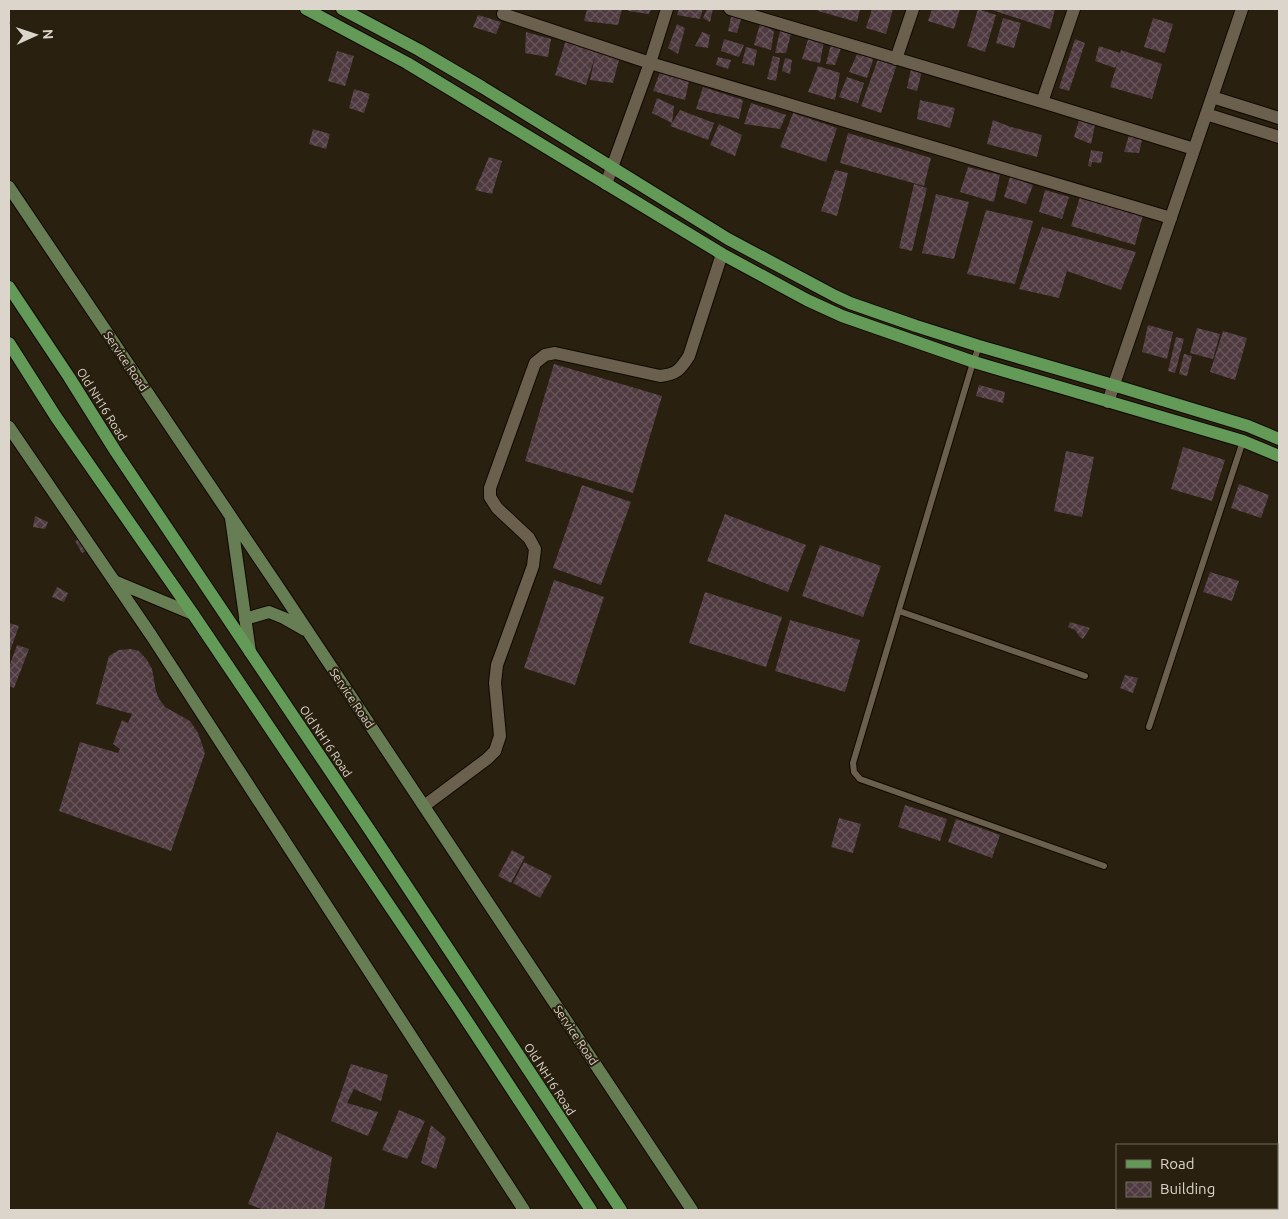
<svg xmlns="http://www.w3.org/2000/svg" width="1288" height="1219" font-family="Ubuntu,sans-serif">
  <defs>
    <pattern id="building-cross-hatch" width="8" height="8" patternUnits="userSpaceOnUse" patternTransform="scale(1.25)"><rect width="8" height="8" fill="#4e3a40"/><path d="M0 0l8 8M0 8l8-8" fill="none" stroke="#67565a"/></pattern>
  </defs>
  <rect width="100%" height="100%" fill="#292010"/>
  <path fill="url(#building-cross-hatch)" d="M587 9H622L618 25 584 21Z
    M628 9H651L649 14 628 11Z
    M679 9H703L700 19 677 15Z
    M707 9H713L710 22 703 18Z
    M819 9H860L857 22 818 11Z
    M872 9H893L886 34 866 28Z
    M932 9H960L954 29 928 21Z
    M978 9 996 15 985 52 967 46Z
    M989 9H1055L1050 29Z
    M732 13 742 16 737 33 728 31Z
    M478 15 501 22 496 34 473 27Z
    M1003 18 1021 23 1014 48 996 43Z
    M1153 18 1173 24 1165 53 1144 47Z
    M677 24 685 28 678 54 668 48Z
    M760 24 774 31 771 50 754 45Z
    M780 31 791 34 786 53H775Z
    M526 32 551 39 548 57 525 53Z
    M702 32 710 35 708 48 695 46Z
    M809 36 824 41 820 63 802 59Z
    M724 39 744 45 739 57 721 51Z
    M1075 39 1085 43 1069 91 1059 88Z
    M566 40 597 50 619 60 613 83 590 80 595 57 586 85 555 75Z
    M831 44 841 48 835 65 826 64Z
    M1099 46 1120 53 1121 50 1162 64 1152 99 1110 87 1118 61 1115 68 1095 61Z
    M746 47 757 50 754 66 742 63Z
    M337 51 354 56 345 86 328 81Z
    M858 52 874 57 867 78 849 72Z
    M773 56 780 58 776 81 767 79Z
    M718 57 731 60 728 69 716 65Z
    M785 58 792 60 790 74 782 71Z
    M878 59 897 64 881 113 861 106Z
    M818 66 840 73 835 100 808 92Z
    M911 69 922 71 917 91 907 88Z
    M660 72 689 81 685 100 653 91Z
    M847 77 864 83 858 103 839 97Z
    M703 87 743 100 739 119 696 109Z
    M354 89 370 94 364 113 349 108Z
    M657 98 674 106 672 123 680 110 714 123 708 140 670 126 672 123 652 113Z
    M920 100 955 108 950 128 917 119Z
    M751 103 786 115 780 129 744 124Z
    M793 113 837 128 826 162 780 147Z
    M993 120 1011 127 1042 135 1037 157 987 144Z
    M1079 120 1095 125 1091 144 1074 137Z
    M719 124 742 135 735 156 710 145Z
    M313 129 330 134 326 149 309 144Z
    M848 133 931 158 924 186 840 163Z
    M1129 135 1142 140 1139 153 1124 152Z
    M1091 150 1103 152 1101 163 1092 162 1091 167 1088 166Z
    M489 157 502 161 492 194 475 190Z
    M968 167 1000 175 994 202 960 192Z
    M835 170 848 173 837 216 821 211Z
    M1010 177 1033 185 1026 204 1004 197Z
    M914 184 927 188 912 251 899 248Z
    M1045 190 1069 197 1062 219 1039 212Z
    M936 194 969 202 954 259 922 253Z
    M1080 197 1143 215 1135 245 1071 226Z
    M986 210 1033 221 1015 284 967 274Z
    M1042 227 1136 252 1121 290 1067 271 1059 298 1019 289Z
    M1148 325 1173 332 1167 359 1142 352Z
    M1197 328 1220 334 1213 359 1190 353Z
    M1223 331 1247 338 1235 380 1210 372Z
    M1176 337 1184 339 1175 373 1168 371Z
    M1184 354 1192 356 1187 376 1179 374Z
    M554 364 662 396 633 493 525 461Z
    M979 385 1005 392 1003 403 976 396Z
    M1183 447 1225 460 1212 501 1171 489Z
    M1066 451 1094 457 1082 517 1054 511Z
    M1239 484 1269 495 1261 518 1231 508Z
    M582 485 631 502 601 585 553 568Z
    M725 514 806 545 788 592 707 561Z
    M35 516 48 522 45 529 33 527Z
    M80 538 88 550 82 553 75 541Z
    M820 545 881 566 863 617 802 596Z
    M1210 572 1239 581 1232 601 1203 592Z
    M554 580 604 597 575 685 524 668Z
    M57 587 68 593 64 602 52 597Z
    M705 592 782 617 766 667 689 643Z
    M790 620 860 640 845 692 775 671Z
    M1070 622 1090 628 1083 639 1080 637 1075 630 1068 627Z
    M9 623 19 626 9 654Z
    M17 645 29 649 14 688 9 686V667Z
    M131 649 139 651 147 660 152 669 156 691 159 699 165 707 190 721 198 733 205 753 171 851 59 811 80 742 118 753 120 749 113 744 122 720 128 723 132 714 96 704 109 656 119 650Z
    M1125 675 1138 678 1133 693 1120 688Z
    M905 805 947 819 940 841 898 827Z
    M839 818 861 824 853 853 831 847Z
    M956 819 1000 835 992 858 948 842Z
    M512 850 525 857 511 883 498 876Z
    M524 862 552 876 540 898 513 883Z
    M351 1064 388 1075 381 1101 354 1089 347 1103 378 1112 368 1136 331 1121Z
    M399 1110 425 1121 407 1159 382 1150Z
    M431 1125 446 1138 436 1169 421 1163Z
    M277 1132 332 1157 324 1210H264L248 1204Z"/>
  <g fill="none" stroke-linecap="round" stroke-linejoin="round">
    <g stroke="#110900" stroke-width="8">
      <path id="lane" d="M979 346 971 369 853 763 854 772 860 779 1104 866
        M899 611 1085 676
        M1149 727 1243 441"/>
    </g>
    <g stroke="#110900" stroke-width="14">
      <path id="street" d="M730 9 1042 102 1194 149
        M503 14 650 63 1171 218
        M896 59 913 9
        M1212 97 1279 118
        M1042 102 1074 9
        M1206 114 1279 137
        M606 184 650 63 667 9
        M1108 402 1242 9
        M424 806 487 759 495 751 500 736 495 683 497 665 533 566 535 549 529 538 497 508 490 497V488L535 363 545 355 555 353 660 376C677 374 680 370 689 356L722 254"/>
    </g>
    <g stroke="#110900" stroke-width="14">
      <path id="secondary" d="M9 187 283 594 692 1210
        M9 427 151 635 524 1210
        M231 518 250 652
        M114 581 193 614
        M245 619 269 612 284 618 305 630"/>
    </g>
    <g stroke="#110900" stroke-width="14">
      <path id="primary" d="M306 9 407 63 722 254 807 300 842 316 974 362 1243 441 1279 456
        M342 9 419 50 482 87 728 239 835 296 850 303 916 326 979 346 1113 385 1248 426 1279 439
        M9 287 69 377 116 452 371 832 621 1210
        M9 343 56 417 193 614 459 1009 591 1210"/>
    </g>
    <use href="#lane" stroke="#6b604e" stroke-width="6"/>
    <use href="#street" stroke="#6b604e" stroke-width="12"/>
    <use href="#secondary" stroke="#677d53" stroke-width="12"/>
    <use href="#primary" stroke="#639a58" stroke-width="12"/>
  </g>
  <g text-anchor="middle" dominant-baseline="central" stroke-width="4" stroke-linejoin="round" paint-order="stroke">
    <g font-size="12" fill="#dbd5cb" stroke="#292010">
      <text transform="translate(126 361) rotate(56)">Service Road</text>
      <text transform="translate(102 404) rotate(58)">Old NH16 Road</text>
      <text transform="translate(352 698) rotate(56)">Service Road</text>
      <text transform="translate(326 741) rotate(56)">Old NH16 Road</text>
      <text transform="translate(576 1035) rotate(56)">Service Road</text>
      <text transform="translate(550 1079) rotate(57)">Old NH16 Road</text>
    </g>
  </g>
  <rect width="1288" height="1219" fill="none" stroke="#dbd5cb" stroke-width="20"/>
  <rect x="1116" y="1144" width="162" height="65" fill="#292010" stroke="#70685b"/>
  <rect x="1126" y="1160" width="25" height="8" fill="#639a58" stroke="#70685b"/>
  <text x="1160" y="1169" font-size="15" fill="#dbd5cb">Road</text>
  <rect x="1126" y="1182" width="25" height="15" fill="url(#building-cross-hatch)" stroke="#70685b"/>
  <text x="1160" y="1194" font-size="15" fill="#dbd5cb">Building</text>
  <g transform="translate(35 35) rotate(87)" stroke="#292010" stroke-width="4" paint-order="stroke">
  <path d="M0-4L9 19L0 12L-9 19Z" fill="#dbd5cb"/>
  <text y="-8" font-size="14" font-weight="bold" text-anchor="middle" fill="#dbd5cb">N</text>
  </g>
</svg>
